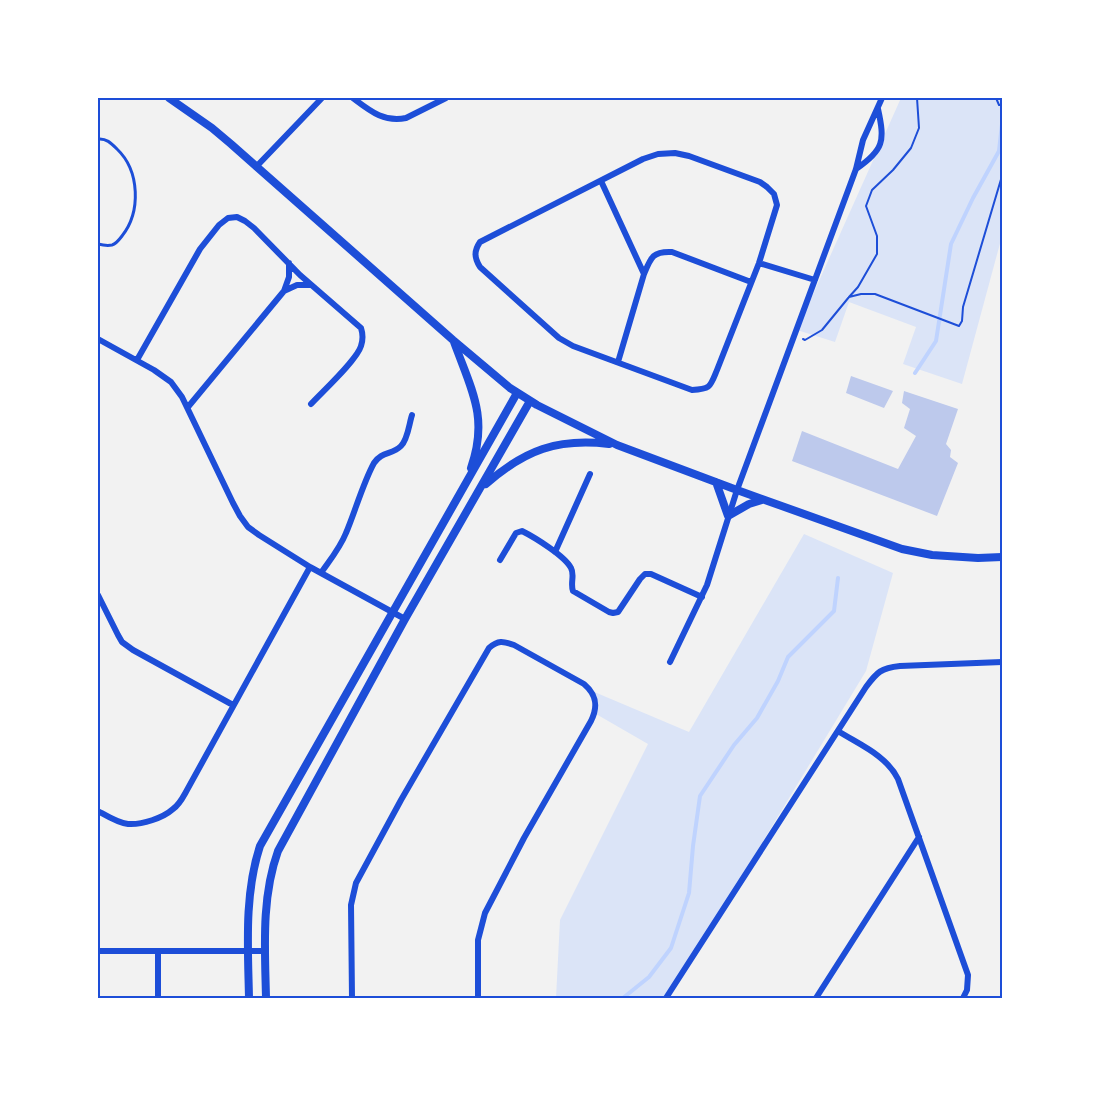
<svg xmlns="http://www.w3.org/2000/svg" width="1100" height="1096" font-family="Literata,serif">
  <rect width="100%" height="100%" fill="#f2f2f2"/>
  <path fill="#dbe4f7" d="M901 98H1002V236L962 384 903 364 916 327 849 302 835 342 797 330Z
    M804 534 893 573 866 671 668 998H556L560 920 648 744 596 714 592 691 689 732Z"/>
  <g fill="none" stroke-linecap="round" stroke-linejoin="round">
    <path stroke="#bfd3fe" stroke-width="4" d="M915 373 936 341 951 244 973 198 999 151 1002 124
      M623 998 649 977 671 948 689 893 693 846 700 796 734 745 757 718 778 681 788 657 834 611 838 578"/>
  </g>
  <path fill="#bdc9ec" d="M851 376 893 391 884 408 846 393Z
    M904 391 958 409 946 444 951 450 950 457 958 463 937 516 792 461 802 431 898 469 916 436 904 428 910 409 902 403Z"/>
  <g fill="none" stroke-linecap="round" stroke-linejoin="round">
    <path stroke="#1d4ed8" stroke-width="2" d="M996 98 999 105H1002
      M849 297 858 287 877 254V236L866 206 872 190 893 170 911 148 919 128 917 98
      M803 339 805 340 822 330 849 297 861 294H875L959 326 962 321 963 307 1002 176"/>
    <path stroke="#1d4ed8" stroke-width="3" d="M98 139C106 138 111 143 117 149 140 171 141 212 122 236 119 240 116 244 112 245 107 246 102 245 98 244"/>
    <path stroke="#1d4ed8" stroke-width="6" d="M353 98C369 110 384 123 406 118L446 98
      M675 153 689 156 760 182 767 187 774 194 777 205 759 263 717 370C710 387 711 389 692 390L573 346 559 338 480 267C474 257 474 251 480 242L643 159 658 154Z
      M256 167 322 98
      M856 169C884 150 885 141 878 109
      M601 181 644 274
      M759 263 815 280
      M284 291 297 285H311
      M98 339 154 370 171 382 182 397 233 503 240 516 248 527 259 535 310 567 405 619
      M137 360 200 249 219 225 228 218 237 217 245 221 254 228 300 275 361 328C363 334 363 340 361 346 357 360 322 392 311 404
      M618 362 644 274C651 257 653 251 672 252L751 282
      M188 407 284 291 289 277V263
      M555 552 590 474
      M500 560 516 533 522 531C534 537 565 556 571 568 575 575 570 583 573 591L609 612 613 613 618 612 640 579 645 574H651L702 597
      M321 573C330 560 340 548 346 533 355 512 363 483 374 463 382 451 392 455 401 446 408 439 409 424 412 415
      M98 595 118 635 122 642 133 650 233 705
      M670 662 707 585 737 490 856 169 863 140 882 98
      M838 731C860 745 886 755 898 779L968 975 967 990 963 998
      M98 811C107 816 118 823 128 824 142 825 163 818 173 809 180 804 183 797 187 790L310 567
      M98 951H265
      M158 998V951
      M352 998 351 905 356 883 401 800 489 648C498 640 503 641 514 645L584 684C597 695 598 707 591 721L524 838 485 913 478 940V998
      M666 998 866 687C877 672 881 668 900 666L1002 662
      M816 998 919 837"/>
    <path stroke="#1d4ed8" stroke-width="8" d="M169 98 212 128 231 144 453 340 510 388 537 405 617 445 737 490 902 549 932 555 978 558 1002 557
      M454 342C471 389 489 417 471 468
      M716 482 728 516 749 504 762 500
      M486 484C525 450 557 438 609 444
      M249 998C248 948 244 895 260 846L517 393
      M266 998C265 950 261 898 278 851L405 619 530 401"/>
  </g>
  <rect width="1100" height="1096" fill="none" stroke="#ffffff" stroke-width="198"/>
  <rect x="99" y="99" width="902" height="898" fill="none" stroke="#1d4ed8" stroke-width="2"/>
</svg>
